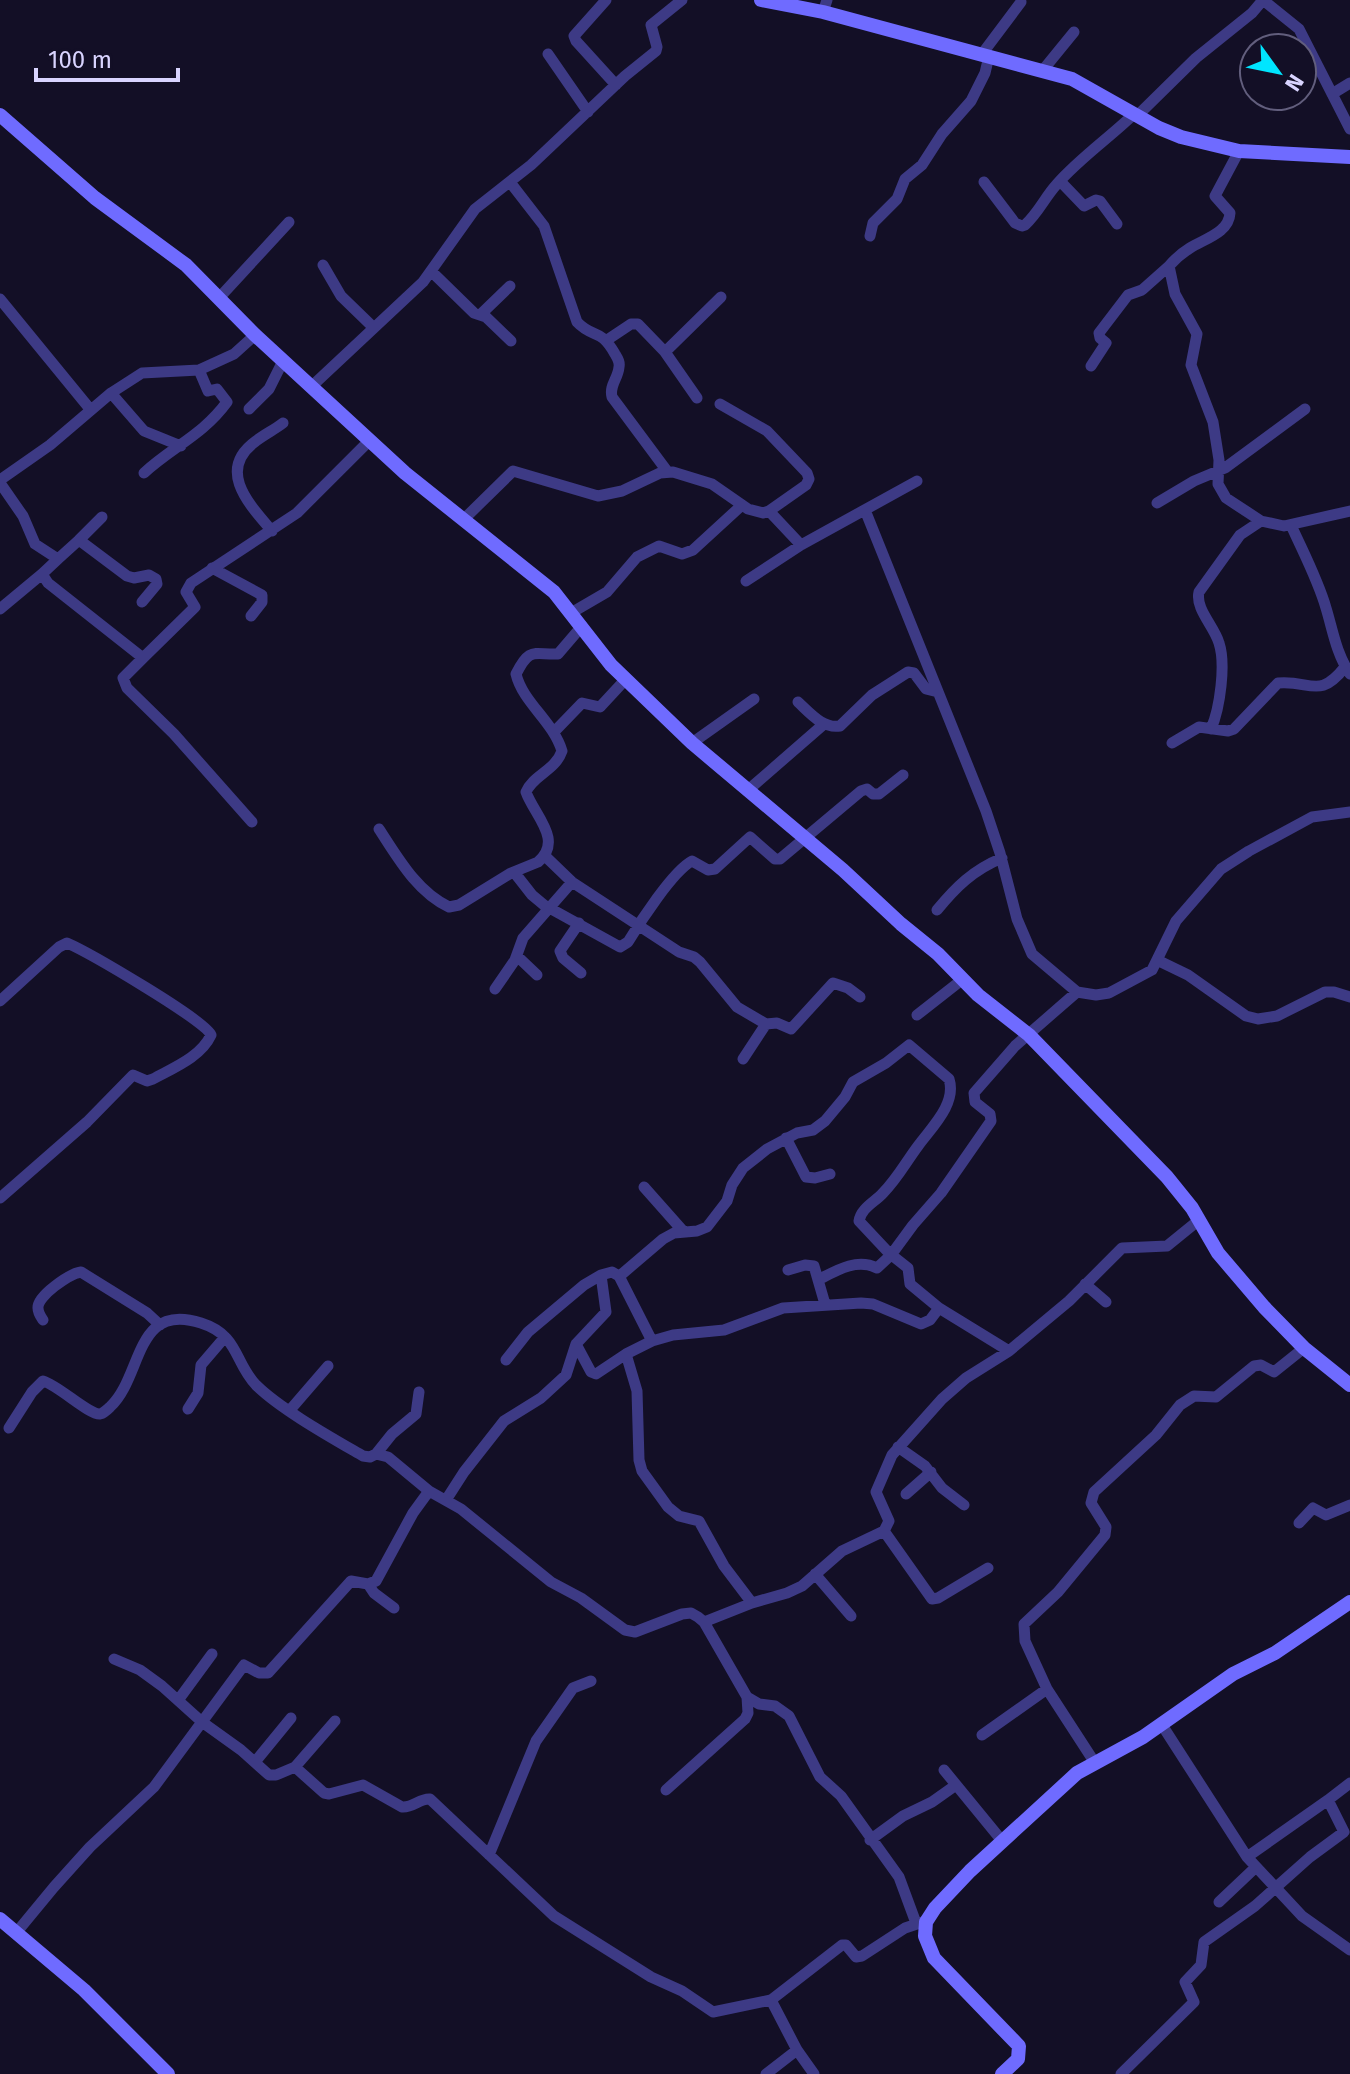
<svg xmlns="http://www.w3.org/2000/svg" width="1350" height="2074" font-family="'Fira Sans',sans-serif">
  <rect width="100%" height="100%" fill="#130f26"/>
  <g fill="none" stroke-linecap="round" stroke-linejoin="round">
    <path stroke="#3d3a85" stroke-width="11" d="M606 0 574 36 576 41 616 85
      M1263 0 1299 29 1350 129
      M823 12 827 0
      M548 54 588 112
      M982 54 1021 2
      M1043 70 1074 32
      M1332 94 1350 83
      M1137 116 1196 58 1252 13 1263 0
      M1239 151 1215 196 1230 213C1229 233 1204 239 1190 248 1182 253 1175 259 1169 266L1175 294 1197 334 1191 365 1213 422 1219 460 1218 484 1226 498 1261 521 1284 526 1350 511
      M1060 181 1084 206 1096 200 1100 201 1117 224
      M510 182 544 226 577 322C593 339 600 327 615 354 618 359 620 362 619 367 618 379 609 385 612 397L667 471
      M984 182 1015 223 1022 226 1025 225C1039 212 1045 197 1057 184 1080 158 1109 138 1134 114
      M870 236 873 223 897 199 905 179 922 165 942 134 971 101 985 73 989 56
      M323 265 341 296 374 328
      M432 272 474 313 486 317 511 341
      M219 298 289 222
      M0 299 90 409
      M480 315 510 286
      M607 340 631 324H638L665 352 697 398
      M665 352 721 297
      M1091 366 1106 343 1100 338 1099 333 1128 295 1142 290 1169 266
      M312 386 423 282 475 209 531 165 625 76 656 51 657 47 651 25 682 0
      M111 393 144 431 181 446
      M720 404 767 431 807 473 809 479 806 485 769 511
      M249 409 269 389 283 361
      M144 473C172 447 203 435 227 402L217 389 208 391 199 370
      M0 480 50 445 111 393 142 373 199 370 234 354 255 335
      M0 483 23 516 35 544 58 559 42 574 48 583 143 658 123 678 127 688 174 734 252 822
      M1157 503 1194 481 1225 468 1305 409
      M865 510 986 811 1000 853 1017 919 1032 954 1077 992
      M463 520 513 471 598 496 622 491 660 473 673 472 712 484 748 509 763 513 769 511 801 545 917 481
      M1291 525C1303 552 1318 580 1326 608 1333 631 1336 653 1350 674
      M272 531C249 504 216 470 256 441 265 434 274 430 283 423
      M79 540 102 517
      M58 559 79 540 127 576 134 578 149 575 156 579 157 584 142 602
      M212 568 262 595V602L251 616
      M746 581 801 545
      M0 609 42 574
      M571 613 607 592 637 557 659 546 682 554 693 550 741 506
      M143 658 195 607 186 592 191 583 297 513 370 440
      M798 702C810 713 823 729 840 726L872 695 908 672 914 673 926 689 938 692
      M1211 729C1220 708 1226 664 1219 643 1214 626 1195 609 1199 592L1240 535 1261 521
      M554 732 582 703 600 707 625 680
      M692 743 754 699
      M1172 743 1199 727 1228 731 1234 729 1278 683C1311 680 1319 700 1345 667
      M747 791 824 724
      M379 829C398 858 417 892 449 907L459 905 511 873 538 862C564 840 534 815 526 792 533 775 555 771 562 751 553 721 523 703 516 674 530 646 534 655 558 654L582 626
      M545 856 572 882 679 952 694 957 700 962 737 1007 766 1024 777 1023 791 1029 833 983 848 988 860 997
      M514 872 532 895 544 905 620 947 628 942C640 922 673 871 692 861L708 870 715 869 750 837 775 859H780L861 791 867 789 873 794H879L903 775
      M937 910C956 887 973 870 1002 858
      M579 923 560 951 563 958 581 973
      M517 956 537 975
      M1157 960 1188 975 1246 1016 1258 1019 1277 1016 1325 992H1334L1350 997
      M495 989 515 960 523 938 572 882
      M0 1001 59 947 67 943C88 952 205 1020 211 1035 201 1057 173 1068 153 1079L147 1081 133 1075 87 1122 0 1198
      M917 1015 963 979
      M743 1059 766 1024
      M786 1138 806 1177 815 1178 830 1174
      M644 1187 683 1231
      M788 1270 805 1265 814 1266 825 1304
      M619 1276 652 1341
      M818 1280C837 1270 857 1258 877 1268L891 1255 913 1225 941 1193 991 1121 990 1114 975 1102 974 1093 1015 1046 1077 992 1096 995 1109 993 1152 970 1176 921 1221 869 1249 851 1312 817 1350 812
      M1085 1284 1106 1302
      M43 1320C41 1317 38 1313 38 1308 37 1296 69 1274 81 1272L147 1313 160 1325
      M576 1344 606 1312 601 1275 612 1272 619 1276 622 1274 663 1239 674 1233 697 1231 707 1227 727 1201 732 1185 743 1168 767 1149 797 1133 813 1130 825 1121 845 1097 853 1082 886 1063 909 1045 949 1079C957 1104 931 1128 918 1146 906 1162 897 1179 883 1193 875 1202 861 1208 859 1221L889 1253 908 1268 910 1284 939 1308
      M626 1354 637 1391 639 1460 642 1471 668 1507 679 1516 699 1521 724 1566 752 1603 787 1593 802 1586 842 1551 884 1531 889 1521 876 1492 892 1455 942 1399 966 1378 1009 1351 1069 1301 1122 1248 1167 1246 1199 1220
      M506 1360 528 1332 584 1285 601 1275
      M188 1409 198 1393 201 1365 225 1337
      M290 1410 328 1366
      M9 1428 32 1392 43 1381C58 1385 89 1415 100 1414 104 1413 108 1409 110 1407 143 1377 134 1301 201 1323 239 1335 234 1362 256 1385 280 1409 332 1438 363 1456L370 1457 376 1454 388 1457 429 1491
      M898 1447 925 1466 942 1488 964 1505
      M376 1454 392 1434 416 1414 419 1392
      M906 1494 931 1472
      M446 1500 464 1472 504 1421 541 1398 566 1375 576 1344 591 1372 596 1374 626 1354 652 1341 673 1335 724 1330 783 1308 861 1303 873 1304 921 1324 930 1320 939 1308 1009 1351
      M1299 1523 1313 1508 1326 1515 1350 1505
      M884 1531 932 1599 938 1598 988 1568
      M815 1574 851 1616
      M368 1584 374 1593 394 1608
      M704 1622 752 1603
      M114 1659 140 1670 162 1686 202 1722 241 1750 269 1775H276L295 1767 324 1793 329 1794 363 1785 402 1807C413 1808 420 1798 430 1799L554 1916 651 1977 682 1991 713 2012 771 2000 842 1945H846L856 1957 862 1956 905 1928 923 1922
      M1047 1689 1025 1641 1024 1624 1058 1592 1105 1535 1106 1527 1091 1503 1094 1492 1156 1435 1180 1405 1194 1396 1216 1397 1254 1366 1261 1365 1274 1372 1304 1348
      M179 1699 212 1654
      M1162 1725 1247 1857 1302 1916 1350 1950
      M982 1735 1047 1689 1095 1763
      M255 1762 291 1718
      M295 1767 335 1721
      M944 1770 1003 1842
      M666 1790 745 1719 748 1713 747 1697
      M870 1840 903 1816 932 1802 956 1785
      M489 1855 536 1741 573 1688 591 1681
      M1247 1857 1328 1800
      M1219 1902 1256 1867
      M16 1933 54 1887 90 1847 154 1787 244 1665 259 1673H268L351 1581 368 1584 376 1581 413 1513 429 1491 461 1509 551 1582 581 1598 625 1630 635 1632 682 1614 691 1613 698 1617 704 1622 747 1697 759 1704 775 1706 789 1716 820 1777 841 1796 899 1877 916 1923
      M771 2000 797 2050 814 2074
      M766 2074 797 2050
      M1121 2074 1194 2002 1185 1982 1201 1965 1204 1942 1255 1906 1310 1857 1344 1832 1328 1800 1350 1783"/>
    <path stroke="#6f6bff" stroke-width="14" d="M761 0 823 12 1072 79 1159 128 1181 137 1239 151 1350 157
      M0 115 95 198 186 265 255 335 405 473 554 592 611 665 692 743 843 870 901 924 938 954 978 995 1029 1035 1167 1177 1192 1208 1218 1253 1264 1307 1304 1348 1350 1385
      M0 1919 84 1990 168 2074
      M1002 2074 1018 2059 1019 2046 934 1958 925 1936 926 1922 935 1908 970 1871 1077 1773 1143 1737 1233 1674 1275 1653 1350 1602"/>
  </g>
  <g transform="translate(1278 72) rotate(123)"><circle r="38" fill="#130f26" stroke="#625e7d" stroke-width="2"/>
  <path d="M0-6L14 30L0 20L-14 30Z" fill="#00e5ff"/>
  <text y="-12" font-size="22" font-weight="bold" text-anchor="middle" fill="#d9d4ff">N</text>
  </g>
  <path d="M36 68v12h142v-12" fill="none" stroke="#d9d4ff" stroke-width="4"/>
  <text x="48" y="68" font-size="24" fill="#d9d4ff" stroke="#130f26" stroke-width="6" paint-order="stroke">100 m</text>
</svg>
